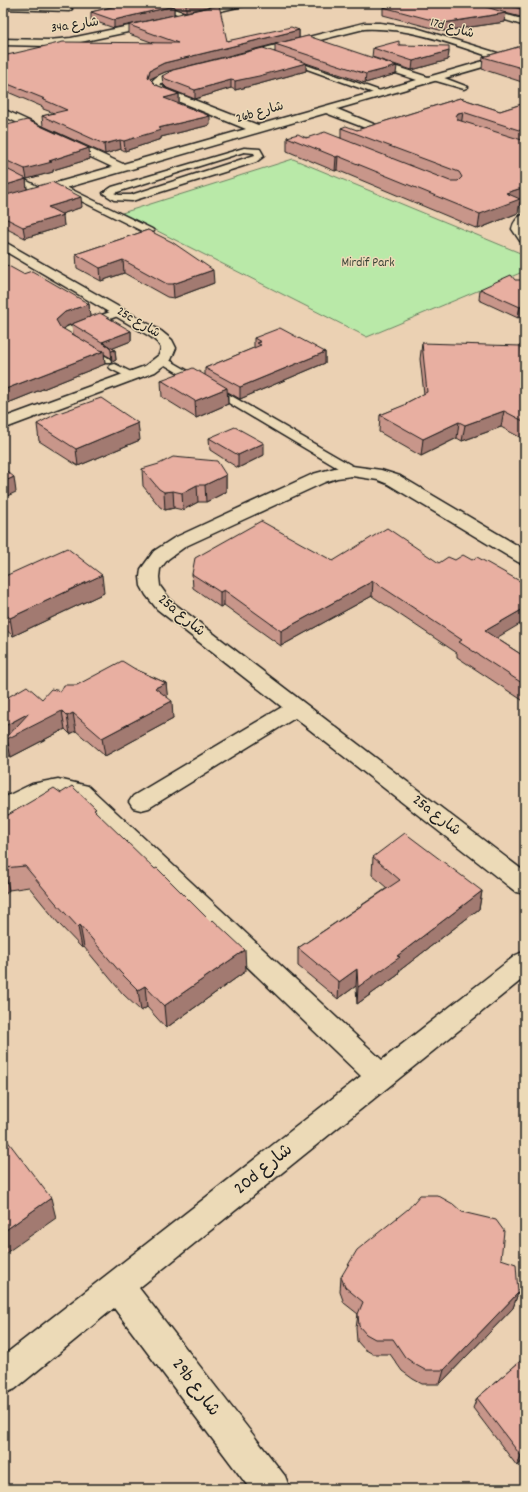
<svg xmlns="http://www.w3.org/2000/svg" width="528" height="1492" font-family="Dekko,'Playpen Sans Arabic',sans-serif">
  <rect width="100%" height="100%" fill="#ebd1b3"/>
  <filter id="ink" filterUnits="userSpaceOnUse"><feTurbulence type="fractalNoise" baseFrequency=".025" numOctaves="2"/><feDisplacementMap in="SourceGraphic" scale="8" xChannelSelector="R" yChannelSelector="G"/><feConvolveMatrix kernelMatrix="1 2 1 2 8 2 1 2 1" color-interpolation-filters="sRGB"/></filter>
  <g filter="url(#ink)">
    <path fill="#b9e9a8" stroke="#6a8262" d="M293 159 525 255V271L367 337 122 213Z"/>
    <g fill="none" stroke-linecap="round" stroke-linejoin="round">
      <g stroke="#1c1c1c" stroke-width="3">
        <path id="lane" d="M3 5 69 7 72 9 69 11 3 9Z
          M162 5 191 15 192 16 189 18 160 8 159 7Z
          M285 59H289L386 93 379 95 285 61Z
          M433 76H439L468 87 464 89 433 80Z
          M244 148 260 149 264 156 256 162 132 201 114 200 103 193 112 187ZM244 152 254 153 255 155 131 195H119L114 193Z
          M3 169 43 189 44 191 40 194 37 193 3 175Z
          M58 183 152 229 154 231 152 233H146L55 188V184Z
          M119 309 123 310 124 312 123 314 70 334 110 359 111 361 110 363H102L62 339 59 333 67 327Z
          M164 357 356 468 358 471 356 474H348L160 362 159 360 160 358Z
          M115 364 135 374 137 376 131 379 111 369 109 367 111 365Z"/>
      </g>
      <g stroke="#1c1c1c" stroke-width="3">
        <path id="street" d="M232 3H247L246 5 191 18 187 15 188 13Z
          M158 20 161 21V25L71 44 48 46 3 45V39L48 40 71 38Z
          M364 23H380L416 28 504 55 525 49V55L337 109 376 125 377 127 376 129H368L326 113 3 206V198L112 167 3 116V109L123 164 246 129 158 93 150 85C157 70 177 70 191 66L194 67 196 69 194 71 168 78 160 84 166 89 258 125 417 80 366 63 364 61 366 59H372L428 77 494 58C451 44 410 27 364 29L240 60 235 57 237 55Z
          M525 214V242L520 241 512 229C513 222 518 216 525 214Z
          M3 241 161 331 172 340 176 348 171 360 155 372 3 429V418L145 366 159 355 161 348 157 342 151 337 3 250Z
          M352 466 381 470 400 476 525 550V564L518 562 388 484 378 480 352 476 337 478 325 482 186 546 168 559 160 569 159 577 160 586 171 601 525 872V894L516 892 295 718 149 808 141 810 133 808 129 802 133 796 282 707 157 609 146 595 141 586 140 577 141 569 154 551 174 538 313 474 335 468Z
          M58 779 88 786 382 1060 516 955 525 951V977L139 1288 285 1476 290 1489H250L114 1308 15 1389 3 1394V1356L361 1076 72 798C45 790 27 809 3 816V798L32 784Z"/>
      </g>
      <g stroke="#1c1c1c" stroke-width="3">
        <path id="secondary" d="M451 3H464L525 20V26Z"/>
      </g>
      <use href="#lane" fill="#ecdab7" fill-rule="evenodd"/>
      <use href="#street" fill="#ecdab7" fill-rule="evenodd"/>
      <use href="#secondary" fill="#ecdab7" fill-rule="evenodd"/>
    </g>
    <path fill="#c8968a" stroke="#1c1c1c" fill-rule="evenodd" d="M129 3H225L186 12 174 8V15L114 28 91 20V12Z
      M403 3H525V18L505 13V22L443 31 383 15V7Z
      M129 25 227 41 299 30V38L165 72 150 79 156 85 179 94V103H178L210 125 161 137V139L125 151 121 149 105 154 43 126 42 116 54 113 43 109V107L3 90V56L154 43 129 34Z
      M275 44 396 74 365 83 306 63V71L259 84 235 90 231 88 195 99 167 88 163 84 162 76 275 52Z
      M399 45 449 51 448 60 412 70 372 57 373 48Z
      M525 45V83L482 69 483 57Z
      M460 98 500 111 525 103V200L520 202 518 213 478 229 337 170 335 171 287 151V137L341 138V128L357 130Z
      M3 126 90 159 53 170V172L27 179 24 178 26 179 27 189 82 207 62 214 64 226 25 238 3 227Z
      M148 230 214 283 174 298 167 297 124 273 101 281 77 268 76 254Z
      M23 274 89 304 90 317 131 331V341L113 348 115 350 116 360 112 362 111 358 104 354 105 364 3 405ZM81 321 72 324 73 334 83 341 63 329 67 326Z
      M524 280 518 318 479 300 480 289Z
      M254 338 325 352V363L240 399 228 392V404L196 418 162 397 161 380 205 375V368L254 348Z
      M422 343 525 368V440L501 427 462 441 457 438 421 456 379 432 380 415 406 405V403L424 394 420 359Z
      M37 424 140 440 78 466 39 441Z
      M209 438 264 455 238 468 210 450Z
      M142 469 226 475V492L206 502H198L183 510 174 508 165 510 160 507 143 486Z
      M333 561 496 638 525 657V702L457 657V653L372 596 281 646 224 605 220 607 193 588 192 574Z
      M3 577 104 593 13 636 3 627Z
      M135 669 166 683 167 697 173 719 105 756 76 731 70 734 65 729 11 757 9 756 7 745 3 747V700L42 699 77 685Z
      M61 793 96 813 246 971 166 1028 147 1007 141 1011 123 994 84 947 82 948 59 924 29 887 9 890 3 897V818Z
      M373 857 482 891 479 909 399 971 398 975 357 1004 356 986 338 999 298 966V948L387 888 372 875Z
      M501 1259 518 1293 513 1308 440 1384H422L413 1379 402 1371 390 1354H373L364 1349 357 1341 356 1328 358 1314 344 1303 340 1292 341 1277Z
      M525 1349V1459L517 1466 473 1408 477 1398 524 1358Z"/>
    <path fill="#a27a71" stroke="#1c1c1c" d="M186 3H225L186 12Z
      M245 3H258L245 6Z
      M174 6V15L114 28V20Z
      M506 13 505 22 443 31V23Z
      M299 30V38L165 72 150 79 148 77 150 70 164 63Z
      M449 51 448 60 412 70 413 61Z
      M306 63V71L259 84 235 90V81Z
      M397 66 396 74 365 83 366 74Z
      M231 80V88L195 99V90Z
      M179 94V103L165 107 164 98Z
      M463 112 461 126 455 129 456 116 458 113Z
      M210 116V125L161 137V139L125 151 124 141 158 128Z
      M120 140 121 149 105 154 104 144Z
      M89 148 90 159 53 170V172L27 179 25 169 49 161Z
      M338 156 337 170 335 171 336 157Z
      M26 179 27 190 3 197V186Z
      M525 187V200L520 202 518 213 478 229 480 214 506 193Z
      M81 197 82 207 50 218 48 207Z
      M63 215 64 226 25 238 23 227Z
      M123 260 124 273 101 281 100 268Z
      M213 270 214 283 174 298 173 284Z
      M89 304 90 317 67 326 58 334 56 320 65 312Z
      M525 305V315L518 318 520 307Z
      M131 331V341L111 349 110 347 102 342Z
      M115 350 116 360 112 362 111 351Z
      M104 351 105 364 3 405V390Z
      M325 352V363L240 399V387Z
      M227 388 228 404 196 418 195 401Z
      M504 411 501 427 462 441 465 425Z
      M459 422 457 438 421 456 423 439Z
      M138 423 140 440 78 466 76 449Z
      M264 443V455L238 468V455Z
      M226 475V492L206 502 205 485Z
      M14 477 16 492 3 498V482Z
      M197 485 198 502 183 510 182 493Z
      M173 491 174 508 165 510 164 492Z
      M102 575 104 593 13 636 10 618Z
      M373 581 372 596 281 646V631Z
      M224 590V605L220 607V592Z
      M525 608V621L483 646 485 631Z
      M166 683 168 701 155 688Z
      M172 701 173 719 105 756 102 738Z
      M62 711 65 729 11 757 7 739 6 738 7 745 3 747V727L29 713Z
      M73 713 76 731 70 734 67 716Z
      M4 868 9 890 3 897V869Z
      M482 891 479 909 399 971 398 975 357 1004 358 987 397 956Z
      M80 925 84 947 82 948 78 927Z
      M245 950 246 971 166 1028 164 1006Z
      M357 969 356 986 338 999 339 982Z
      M145 986 147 1007 141 1011 138 990Z
      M51 1198 56 1218 3 1255V1232Z
      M518 1293 513 1308 440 1384 444 1370Z
      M525 1453V1459L517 1466 521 1456Z"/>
    <path fill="#e8afa1" stroke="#1c1c1c" d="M129 3H164L174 6 114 20 91 12Z
      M403 3H473L506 13 443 23 383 7Z
      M499 3H525V10Z
      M219 5 227 41 291 27 299 30 164 63 150 70 148 77 156 85 179 94 164 98 210 116 158 128 161 130 124 141 120 140 104 144 42 116 67 110 42 99H45L3 82V56L63 42 178 43 129 25Z
      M308 36 397 66 366 74 275 44Z
      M399 41V45L449 46V51L413 61 373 48Z
      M525 45V69L483 57Z
      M263 48 306 63 259 76 235 81 231 80 195 90 166 79 162 76 173 70Z
      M460 98 500 111 525 103V132L463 112 458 113 456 116 458 120 525 141V187L506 193 520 199 480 214 338 156 336 157 287 137 298 134 306 138 325 132 450 181H458L462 177 459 172 341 128 346 126 357 130Z
      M27 120 89 148 49 161 52 162 25 169 3 159V126Z
      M3 167 26 179 3 186Z
      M52 182 81 197 48 207 63 215 23 227 3 217V196Z
      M148 230 172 242 213 270 173 284H167L123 260 100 268 76 254Z
      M3 263 23 274 32 271 89 304 65 312 56 320 60 327 100 350 104 351 3 390Z
      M511 275 515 280H524L525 281V305L520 307 480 289Z
      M100 313 131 331 102 342 115 350 111 351 110 347 72 324Z
      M280 328 325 352 240 387 205 368 261 345 257 343 261 342 254 338Z
      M422 343 521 346 524 368H525V422L504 411 465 425 459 422 423 439 380 415 407 404 406 403 427 392Z
      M193 368 227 388 195 401 161 380Z
      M101 398 138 423 76 449 37 424 56 414Z
      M235 427 264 443 238 455 209 438Z
      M173 457 217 461 226 475 205 485H197L182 493 173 491 164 492 159 489 142 469 159 464Z
      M3 468 14 477 3 482Z
      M261 521 333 561 387 528 439 563 448 557 455 560 463 555 472 560 477 557 525 584V608L485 631 525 657V685L459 642 462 640 373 581 281 631 224 590 220 592 192 574 195 558Z
      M67 548 102 575 10 618 3 612V577Z
      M122 661 135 669 166 683 155 688 172 701 102 738 73 713 67 716 62 711 7 739 6 738 29 713 3 727V700L27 686 42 699 51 689 61 691 64 685H77Z
      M72 786 96 809 94 810 155 869 157 868 211 922 213 920 245 950 164 1006 145 986 138 990 120 972 80 925 78 927 55 902 25 866 4 868 3 869V818L54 788 61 793Z
      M405 833 482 891 397 956 400 957 358 987 357 969 339 982 298 948 400 880 373 857Z
      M3 1135 51 1198 3 1232Z
      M420 1195H437L453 1204 462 1212 496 1220 504 1231 501 1259 516 1264 518 1293 444 1370H425L416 1365 405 1357 393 1339H375L366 1334 359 1326 358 1314 363 1302 345 1287 341 1277 357 1250 408 1209Z
      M525 1357V1453L521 1456 477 1398Z"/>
  </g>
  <g text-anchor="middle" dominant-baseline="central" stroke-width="3" stroke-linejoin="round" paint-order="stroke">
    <g font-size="13" fill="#1c1c1c" stroke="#ecdab7">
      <text transform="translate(75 26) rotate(-8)">34a شارع</text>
      <text transform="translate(452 29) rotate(16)">17d شارع</text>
      <text transform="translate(260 113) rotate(-16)">26b شارع</text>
      <text transform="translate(138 323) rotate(31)">25c شارع</text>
    </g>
    <g font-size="13" fill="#3b4538" stroke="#ecdab7">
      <text x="368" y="263">Mirdif Park</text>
    </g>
    <g font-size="15" fill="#1c1c1c" stroke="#ecdab7">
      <text transform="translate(181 616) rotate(40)">25a شارع</text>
      <text transform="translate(436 816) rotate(38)">25a شارع</text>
    </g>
    <g font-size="18" fill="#1c1c1c" stroke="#ecdab7">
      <text transform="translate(264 1170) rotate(-39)">20d شارع</text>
      <text transform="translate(195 1388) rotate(53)">29b شارع</text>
    </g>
  </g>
  <rect width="528" height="1492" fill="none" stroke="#ecdab7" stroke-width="16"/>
  <rect x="8" y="8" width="512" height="1476" fill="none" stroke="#1c1c1c" stroke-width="1.5" filter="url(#ink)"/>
</svg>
